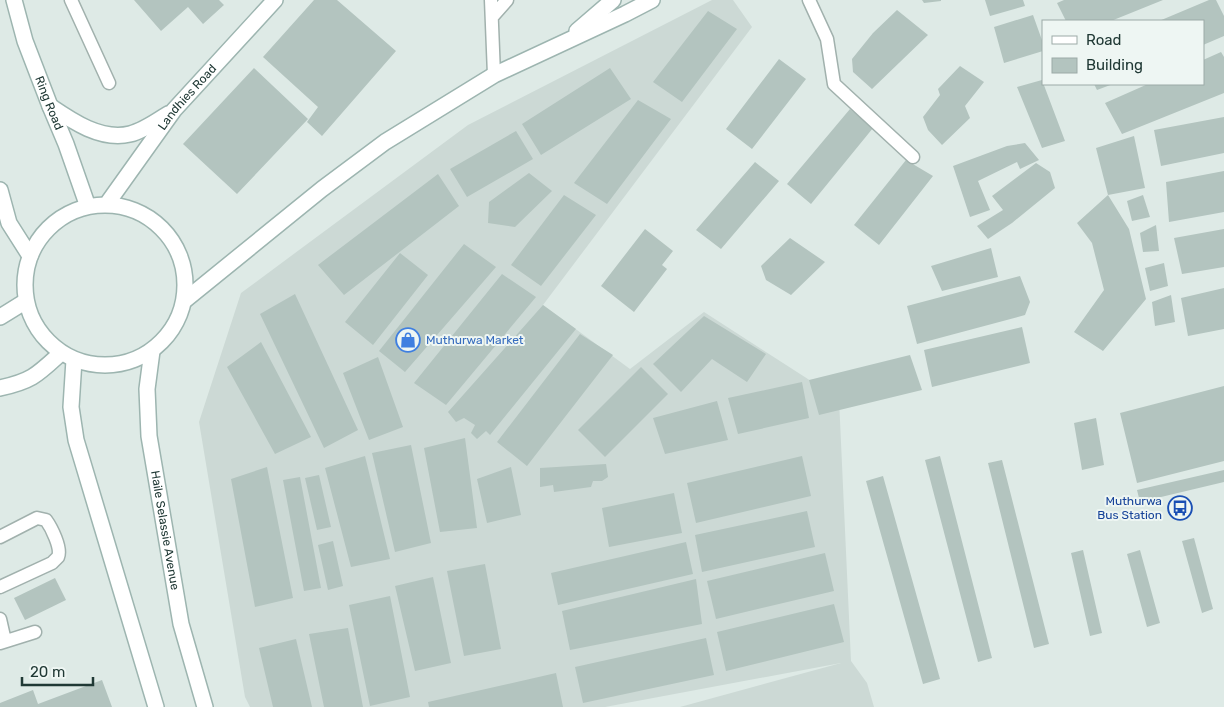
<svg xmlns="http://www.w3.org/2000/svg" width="1224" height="707" font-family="Rubik,sans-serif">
  <rect width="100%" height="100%" fill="#deeae6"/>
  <path fill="#ccd9d5" d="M712 0H733L752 27 543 305 630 369 704 312 839 399 851 661 867 683 874 707H680L841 663 605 707H250L245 697 199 422 241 293 468 125Z"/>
  <path fill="#b3c4bf" d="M134 0H219L224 5 203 24 188 7 161 31Z
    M314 0H337L396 51 322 136 307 122 318 107 263 57Z
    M922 0H941V1L924 3Z
    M985 0H1023L1025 6 990 16Z
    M1064 0H1163L1111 21H1066L1057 3Z
    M1209 0H1216L1224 16V36L1203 45V21H1159Z
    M897 10 928 35 872 89 853 72 852 59 873 33Z
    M708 11 737 29 682 102 653 82Z
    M1033 15 1043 43V51L1004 63 994 27Z
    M1221 52 1224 57V93L1122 134 1105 103 1148 84H1203V60Z
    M779 59 806 79 752 149 726 129Z
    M960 66 984 82 965 106 970 118 942 145 928 130 923 117 940 95 938 89Z
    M254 68 308 119 237 194 183 144Z
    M610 68 631 99 541 155 522 124Z
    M1042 80 1065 141 1042 148 1017 87Z
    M1094 84H1113L1097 90Z
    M638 100 671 119 607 204 574 183Z
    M850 109 873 128 811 204 787 184Z
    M1224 117V153L1161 166 1154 130Z
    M516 131 533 159 467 197 450 169Z
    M1134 136 1145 188 1108 195 1096 148Z
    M1025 143 1039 160 1020 169 1017 162 978 181 990 210 970 217 953 166 1007 146Z
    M906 160 933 176 879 245 854 225Z
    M755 162 779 181 721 249 696 230Z
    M1036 163 1050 172 1055 188 1012 223 988 239 977 226 1003 210 992 196Z
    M1224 171V212L1169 222 1166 182Z
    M529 173 552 191 515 227 488 223 489 202Z
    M438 174 459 206 344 295 318 265Z
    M564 195 596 215 541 286 511 265Z
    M1108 195 1129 229 1146 299 1103 351 1074 332 1104 290 1092 243 1077 223Z
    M1143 195 1150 217 1132 221 1127 201Z
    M1156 225 1159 251 1143 252 1140 233Z
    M645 229 673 251 662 265 667 269 634 312 601 286Z
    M1224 229V267L1182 274 1174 238Z
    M790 238 825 262 791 295 766 280 761 266Z
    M464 244 496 267 405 372 379 351Z
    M991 248 998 277 942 291 931 266Z
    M400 253 428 275 373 345 345 322Z
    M1164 263 1168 286 1150 291 1145 268Z
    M502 274 536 297 446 405 414 383Z
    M1020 276 1030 302 1025 315 917 344 907 306Z
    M1224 288V329L1188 336 1181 298Z
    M295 294 358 430 324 448 260 314Z
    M1171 295 1175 322 1155 326 1152 302Z
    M543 305 576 329 490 435 486 431 477 439 471 433 475 425 464 418 456 422 448 412Z
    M704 316 766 354 747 382 712 359 681 392 653 364Z
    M1022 327 1030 363 932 387 924 350Z
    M580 334 613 355 527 466 497 442Z
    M261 342 311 437 275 454 227 367Z
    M910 355 922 390 819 415 809 380Z
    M378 357 403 427 369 440 343 373Z
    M641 367 668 394 605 457 578 430Z
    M802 382 809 418 738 434 728 398Z
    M1224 386V461L1137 483 1120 413Z
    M717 401 728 440 665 454 653 418Z
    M1096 418 1104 465 1082 470 1074 423Z
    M465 438 477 528 440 532 424 448Z
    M411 445 431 543 395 552 372 453Z
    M365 456 390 559 351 567 325 468Z
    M802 456 811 496 696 523 687 483Z
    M940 456 992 658 978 662 925 460Z
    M1002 460 1049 644 1034 648 988 463Z
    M606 464 608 477 602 481H593L591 487 554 492 553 485 540 487V468Z
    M267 467 293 598 255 607 231 479Z
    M511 467 521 515 487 523 477 479Z
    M1224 470V482L1140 502 1137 490Z
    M319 475 331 527 317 530 305 478Z
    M883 476 940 679 923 684 866 481Z
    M300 477 321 588 304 591 283 480Z
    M674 493 682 533 609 547 602 508Z
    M807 511 815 547 702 572 695 535Z
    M1194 538 1213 609 1202 613 1182 541Z
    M333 541 343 586 328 590 318 545Z
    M686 542 693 574 558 605 551 573Z
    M1083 550 1102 633 1090 636 1071 553Z
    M1140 550 1160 623 1147 627 1127 554Z
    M825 553 834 591 716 619 707 581Z
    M485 564 501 649 464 656 447 571Z
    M433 577 451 663 415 671 395 586Z
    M55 578 66 600 25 620 14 598Z
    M696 579 702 624 570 650 562 611Z
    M390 596 410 697 370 706 349 605Z
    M834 604 844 642 726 671 717 632Z
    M348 628 363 707H324L309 634Z
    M706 638 714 675 583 703 575 667Z
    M296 639 312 707H273L259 648Z
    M556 673 563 707H429L428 702Z
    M102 680 112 707H0V703L33 690 38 704Z"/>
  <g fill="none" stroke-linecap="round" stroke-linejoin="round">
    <g stroke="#a1b1ad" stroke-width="15">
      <path id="lane" d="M71 0 109 83
        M491 0 494 75
        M809 0 827 39 834 84 913 157
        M492 17 507 0
        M0 537 37 518 46 520C51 527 62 548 58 557 57 558 54 561 52 563L0 587
        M0 619 5 641
        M0 643 35 632"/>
    </g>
    <g stroke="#9db5b0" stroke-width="18">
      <g id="secondary">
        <path id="s1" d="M14 0 25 41 50 106 66 144 87 204"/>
        <path d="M577 31 613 0"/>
        <path d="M50 106C72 121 101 141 130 134 143 131 157 121 168 114"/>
        <path d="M0 190 9 223 30 256"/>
        <path id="s2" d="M109 201 174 110 275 0"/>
        <circle cx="105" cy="285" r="80"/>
        <path d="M184 301 322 189 385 142 494 75 625 14 652 0"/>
        <path d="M0 317 26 301"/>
        <path id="s3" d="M152 351 147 389 149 436 181 624 205 707"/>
        <path d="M74 360 71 407 76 440 156 707"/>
        <path d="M0 388C32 381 37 375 61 353"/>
      </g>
    </g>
    <use href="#lane" stroke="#fff" stroke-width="12"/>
    <use href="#secondary" stroke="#fff" stroke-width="15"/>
  </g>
  <defs>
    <g id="shop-ring" transform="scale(1.25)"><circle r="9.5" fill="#eef6f3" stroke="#3f7fe0" stroke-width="1.5"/><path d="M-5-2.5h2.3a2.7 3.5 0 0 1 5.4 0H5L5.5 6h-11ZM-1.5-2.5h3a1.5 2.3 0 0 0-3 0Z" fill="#3f7fe0"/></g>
    <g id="bus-ring" transform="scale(1.25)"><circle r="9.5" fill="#eef6f3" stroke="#1a4fb4" stroke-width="1.5"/><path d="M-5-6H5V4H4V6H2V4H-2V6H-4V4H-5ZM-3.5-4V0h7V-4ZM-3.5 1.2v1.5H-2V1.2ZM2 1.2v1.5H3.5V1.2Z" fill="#1a4fb4"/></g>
  </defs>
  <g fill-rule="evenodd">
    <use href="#shop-ring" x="408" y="340"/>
    <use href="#bus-ring" x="1180" y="508"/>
  </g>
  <g text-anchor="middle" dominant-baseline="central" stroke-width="4" stroke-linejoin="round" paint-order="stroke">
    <g font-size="12" fill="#203935" stroke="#eef6f3">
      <text stroke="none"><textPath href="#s2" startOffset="130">Landhies Road</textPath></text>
      <text stroke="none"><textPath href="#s1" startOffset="109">Ring Road</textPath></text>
      <text stroke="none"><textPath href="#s3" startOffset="181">Haile Selassie Avenue</textPath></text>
    </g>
    <g font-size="12" fill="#366cbe" stroke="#eef6f3" text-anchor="start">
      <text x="426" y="340">Muthurwa Market</text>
    </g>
    <g font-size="12" fill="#164399" stroke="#eef6f3" text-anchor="end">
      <text x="1162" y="501">Muthurwa<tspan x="1162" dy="14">Bus Station</tspan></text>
    </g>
  </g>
  <rect x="1042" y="20" width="162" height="65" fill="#eef6f3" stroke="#9caaa7"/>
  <rect x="1052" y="36" width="25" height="8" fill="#ffffff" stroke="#9caaa7"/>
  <text x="1086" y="45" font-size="15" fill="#203935">Road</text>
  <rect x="1052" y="58" width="25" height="15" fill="#b3c4bf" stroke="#9caaa7"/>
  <text x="1086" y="70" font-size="15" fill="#203935">Building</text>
  <path d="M22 677v8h71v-8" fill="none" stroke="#203935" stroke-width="2.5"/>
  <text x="30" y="677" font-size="15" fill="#203935" stroke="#eef6f3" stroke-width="4" paint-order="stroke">20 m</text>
</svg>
